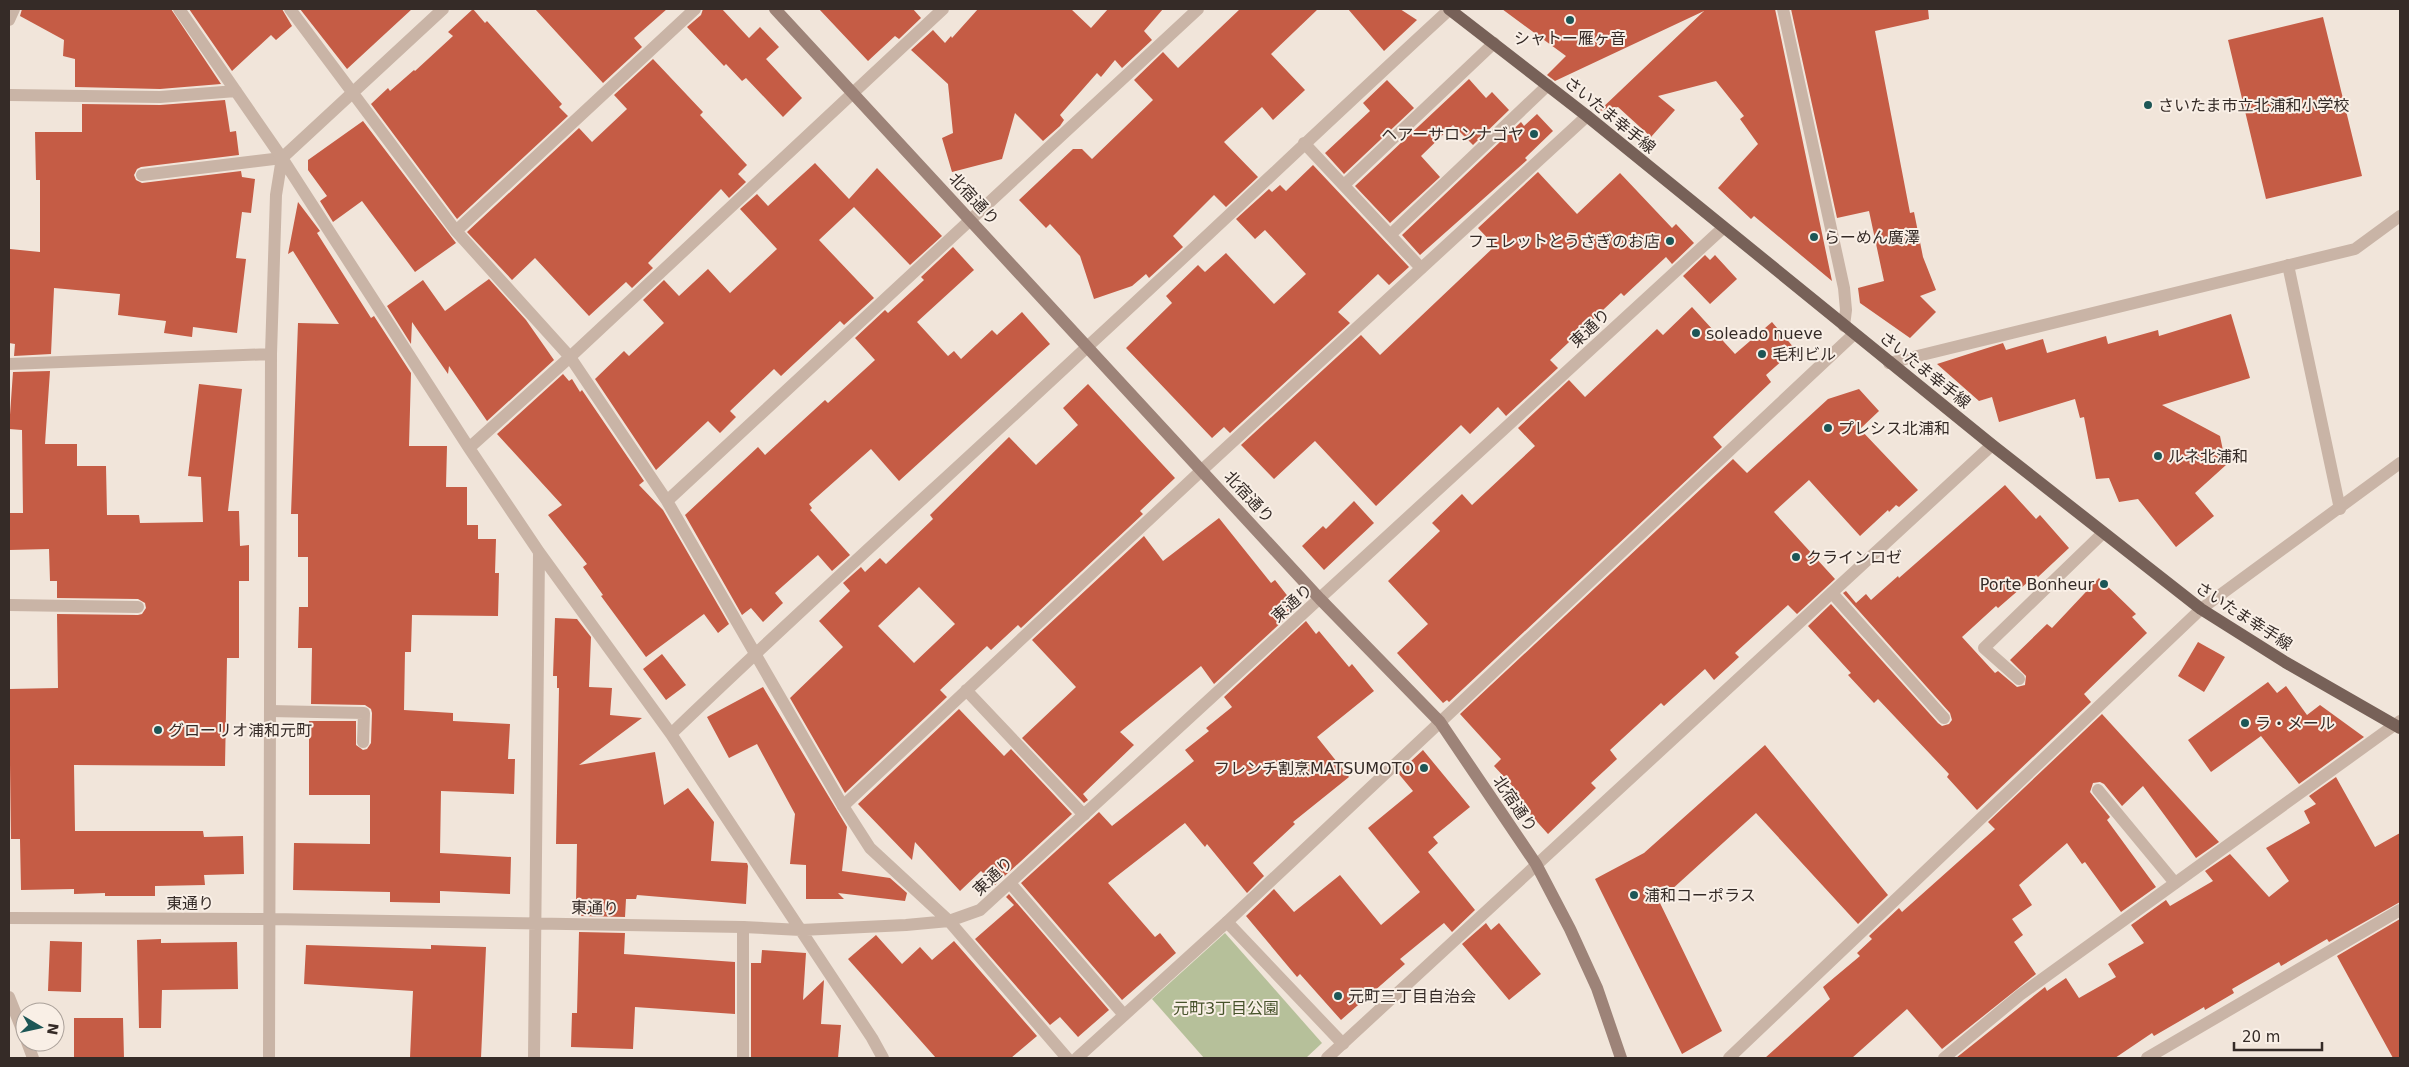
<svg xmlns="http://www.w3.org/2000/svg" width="2409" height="1067" font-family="'DejaVu Sans','Noto Sans JP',sans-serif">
  <rect width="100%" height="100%" fill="#f1e5da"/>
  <path fill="#b6c09a" d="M1225 933 1322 1043 1306 1058H1204L1152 999Z"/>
  <path fill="#c55c45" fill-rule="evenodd" d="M22 9H171L221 84 160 89 75 87V59L63 56 64 40 20 16Z
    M189 9H282L292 26 276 40 271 35 232 71Z
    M300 9H412L347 69Z
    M473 9 485 23 487 21 562 104 559 107 568 116 457 219 371 104 388 88 390 91 414 70 415 71 453 36 448 32Z
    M535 9H667L634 38 642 47 603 83Z
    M703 9H722L749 38 760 27 779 47 766 59 802 98 783 117 746 78 742 81 726 64 724 66 687 27 701 15Z
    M819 9H913L921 18 899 39 895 36 868 61Z
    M978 9H1071L1091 28 1108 9H1163L1144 31 1152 40 1122 68 1115 60 1101 77 1097 73 1060 115 1064 120 1060 126 1043 141 1015 113 1002 159 952 172 942 138 953 133 948 84 911 50 933 30 945 43 951 36 952 38Z
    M1240 9H1318L1271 54 1305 90 1273 120 1262 107 1224 142 1258 177 1226 207 1214 195 1173 236 1183 247 1149 278 1146 274 1132 286 1094 299 1080 256 1050 224 1046 228 1019 200 1073 149H1082L1092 159 1153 100 1134 80 1163 52 1178 68Z
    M1348 9H1400L1417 20 1384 51Z
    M1502 9H1775L1832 281 1754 216 1751 219 1718 188 1758 144 1740 119 1744 116 1716 81 1658 96 1675 110 1651 137 1618 107 1599 111 1704 11 1555 81 1547 75 1566 56Z
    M1791 9H1928L1929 19 1875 31 1910 213 1914 212 1923 257 1936 290 1920 296 1936 312 1910 338 1860 303 1858 288 1884 281 1869 211 1837 218Z
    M2323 17 2362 176 2266 199 2228 40Z
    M653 59 703 112 700 115 747 165 738 174 746 182 729 198 721 189 648 263 653 268 632 288 626 282 589 316 535 258 512 280 467 232 579 128 592 142 627 109 614 95Z
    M1469 79 1486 98 1492 92 1509 110 1473 145 1453 125 1421 156 1440 177 1390 223 1355 186Z
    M1387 80 1414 108 1344 174 1325 153 1370 111 1363 103Z
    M225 100 230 132 236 131 239 155 141 167 137 169 134 175 136 180 142 183 241 171 242 177 255 179 251 213 242 212 236 258 246 259 237 333 193 327 192 337 164 333 166 321 118 315 120 294 54 288 51 354 14 356 15 344 9 343 10 249 40 252V180H36L35 132H82V104L160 105Z
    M1537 114 1553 131 1525 158 1527 160 1420 255 1402 235 1521 122 1524 126Z
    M363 121 456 243 415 272 362 201 333 222 320 201 327 196 308 170V160Z
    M815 163 849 199 877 168 942 236 910 265 854 207 819 240 874 298 844 325 840 321 781 376 774 369 730 411 736 417 720 433 708 421 656 470 595 379 624 351 629 356 664 323 643 300 664 280 679 296 708 269 730 293 777 249 740 209 757 194 768 206Z
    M1313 165 1409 267 1389 285 1378 274 1338 312 1350 323 1230 433 1224 427 1212 438 1126 348 1172 303 1166 296 1198 265 1205 272 1226 253 1274 304 1306 274 1265 230 1255 239 1236 219 1269 189 1272 192 1280 185 1286 191Z
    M1538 172 1577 214 1620 173 1672 228 1676 224 1694 243 1672 264 1666 257 1624 296 1621 293 1550 360 1558 368 1506 416 1498 407 1470 434 1461 425 1376 506 1315 441 1274 479 1241 445 1361 335 1380 355 1495 246 1478 228Z
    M298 202 320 231 317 233 371 318 374 316 411 373 409 446H447L446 487H467V525H478V539H496L495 573H499L498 616 412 615 411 652H405L404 710 453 713V721L510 724 508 759H515L514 794 441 791 440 853 511 857 510 894 440 891V903L390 902V892L293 890 294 843 370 844V795H309V721H356V745L363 750 367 749 371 743 372 713 371 709 365 705 311 704 312 648H298L299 607H308V557H298V514H291L298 323 339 324 293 251 288 254Z
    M953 247 974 270 917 322 948 356 954 351 961 359 992 330 997 335 1022 312 1050 344 899 481 871 449 809 504 812 508 810 510 850 555 832 571 818 555 775 593 783 603 763 622 751 608 742 615 685 515 758 447 765 455 825 400 828 403 875 360 855 338 885 310 888 313 924 280 921 277Z
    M1705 255 1710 260 1715 255 1737 279 1710 304 1683 276Z
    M489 279 526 320 554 360 487 421 449 366 448 374 412 322 411 344 387 306 423 280 445 311Z
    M1692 307 1735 354 1772 322 1795 349 1766 375 1771 382 1713 437 1722 447 1449 702 1447 700 1443 703 1397 653 1428 624 1388 581 1440 531 1432 523 1462 494 1472 505 1535 446 1518 428 1569 380 1585 397 1657 329 1663 335Z
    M2231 314 2250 378 2162 405 2220 436 2226 465 2195 493 2214 516 2176 547 2138 499 2119 502 2109 478 2096 479 2084 417 2080 418 2075 399 1999 422 1992 397 1979 401 1937 364 2003 343 2006 350 2043 339 2047 353 2106 336 2108 344 2158 330 2159 336Z
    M50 371 45 444H77V466H106L107 515H139L140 523 203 522 201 477 188 476 199 384 242 389 228 511H239L240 546 249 545V581H239V658H227L225 766 74 765 75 831H203L204 837 243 836 244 874 204 875 205 885 155 886V896H105V893L74 894V889L21 890 20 839H11L9 689 58 688 57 614 138 615 142 614 146 608 145 603 138 599 57 598V581H50L49 549 9 550V513H23L22 430 9 429 13 372Z
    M563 374 569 381 572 379 580 392 582 390 644 481 639 485 663 510 729 624 718 633 704 614 646 657 601 596 603 595 583 567 587 564 548 515 562 505 497 434Z
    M1088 384 1175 478 1140 511 1143 514 1021 628 1018 625 991 650 987 646 940 690 947 697 845 793 790 698 843 647 819 621 850 591 843 583 861 567 865 572 880 558 886 564 933 519 930 515 1009 437 1036 465 1078 425 1063 408ZM919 587 955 624 914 663 878 626Z
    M1859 389 1879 411 1860 429 1918 490 1899 507 1896 505 1889 512 1888 510 1860 536 1809 480 1774 512 1835 579 1797 614 1788 605 1735 653 1739 657 1714 680 1705 669 1664 706 1661 703 1610 750 1617 759 1591 783 1596 788 1548 834 1513 795 1517 791 1494 766 1501 759 1460 714 1733 459 1747 473 1828 399Z
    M2005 485 2036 519 2040 515 2069 548 2038 577 2036 575 1998 608 1996 606 1962 637 1995 673 1998 671 2017 687 2025 685 2026 676 2010 660 2047 624 2052 628 2099 578 2136 614 2132 617 2147 633 2084 694 2091 702 1977 810 1947 777 1949 774 1878 699 1874 703 1848 675 1851 673 1808 626 1831 604 1938 723 1942 726 1949 724 1952 720 1950 713 1843 593 1846 591 1856 603 1866 594 1871 600 1898 576 1899 578Z
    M1354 501 1374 523 1324 570 1302 546 1323 526 1326 529Z
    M1219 518 1271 583 1275 580 1297 608 1214 684 1201 666 1120 732 1134 745 1083 794 1088 800 1084 803 1022 738 1076 687 1032 640 1144 536 1163 561Z
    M555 618 577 619 591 637 589 687 612 688 610 715 642 718 579 765 655 752 664 805 688 788 714 822 711 861 747 863 748 866 746 904 637 895 636 899H626L625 917 579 916 580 903H576L577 844H556L559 688H557V676H553Z
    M1306 621 1316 634 1319 631 1349 667 1352 664 1374 691 1317 737 1349 777 1293 822 1295 824 1253 863 1264 876 1247 893 1207 844 1205 847 1185 823 1108 883 1155 937 1160 933 1176 953 1122 1000 1021 883 1099 812 1112 826 1194 761 1185 750 1209 731 1206 728 1232 707 1224 697Z
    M2198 642 2225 657 2204 692 2178 676Z
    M662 654 686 685 666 700 643 669Z
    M2268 682 2277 693 2286 686 2307 715 2320 705 2364 737 2299 784 2261 736 2211 772 2188 740Z
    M763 687 847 827 842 871 890 878 907 893 905 901 838 893 844 899H806V865L790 864 795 814 757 744 729 758 707 717Z
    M959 709 1004 756 1011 749 1072 814 995 885 981 871 960 891 915 842 912 860 858 804Z
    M2102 714 2219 842 2196 858 2143 786 2122 806 2104 784 2100 782 2093 783 2090 792 2110 817 2107 820 2156 887 2121 912 2085 862 2082 864 2067 843 2019 885 2032 905 2012 919 2023 935 2014 942 2036 974 1942 1049 1907 1009 1852 1058H1765L1830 999 1823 987 1860 956 1857 953 1872 939 1869 936 1899 908 1902 912 1995 829 1988 822Z
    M1765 745 1888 895 1858 924 1756 813 1659 901 1722 1031 1682 1054 1595 879 1644 853Z
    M1423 750 1470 807 1433 837 1438 843 1428 852 1475 910 1452 932 1444 923 1400 959 1405 964 1341 1020 1300 974 1297 977 1246 916 1274 889 1294 912 1340 875 1381 925 1420 892 1368 828 1413 791 1398 773Z
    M2336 777 2375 847 2400 833V902L2329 942 2327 939 2281 966 2279 962 2232 989 2234 993 2205 1010 2204 1007 2154 1036 2152 1033 2115 1058H1956L2045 987 2047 991 2066 978 2079 998 2116 977 2108 964 2144 943 2131 925 2166 900 2170 906 2213 881 2205 871 2230 854 2269 897 2289 881 2266 848 2310 823 2304 811 2316 804 2309 796Z
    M1009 894 1109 1010 1078 1037 1060 1017 1050 1025 975 939 1014 905 1006 897Z
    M2400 919V1058H2393L2337 956Z
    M1486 923 1491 930 1499 923 1541 974 1509 1000 1462 944Z
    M579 932 625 933 624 954 735 962V1014L635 1007 633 1049 571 1047 572 1013H577Z
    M876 935 902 964 920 947 932 960 954 941 1037 1036 1011 1058H936L848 959Z
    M161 939V943L237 942 238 989 162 990 161 1028H139L137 940Z
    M50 941 82 942 81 992 48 991Z
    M306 945 431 949V945L486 947 481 1058H410L413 991 304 984Z
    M762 950 806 953 803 1000 824 980 821 1024 841 1025 838 1058H751V963H761Z
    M74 1018H123L124 1058H74Z"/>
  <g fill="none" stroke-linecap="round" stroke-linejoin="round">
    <path stroke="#c9b4a6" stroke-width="12" d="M1304 143 1421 268
      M142 175 282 158
      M1344 185 1494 43
      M1390 235 1548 85
      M2288 265 2340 509
      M1832 593 1944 718
      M9 605 138 607
      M2019 679 1984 648 2103 533
      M966 690 1084 815
      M270 711 364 713 363 742
      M2098 790 2175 883
      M843 806 1202 470
      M1010 883 1124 1015
      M1227 922 1343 1044
      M743 1058V927"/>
    <path stroke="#c9b4a6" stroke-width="12" d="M179 9 282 158 469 448 539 552 671 734 872 1038 883 1058
      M290 9 456 231 570 357 667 501 843 806 870 848 949 921 1067 1058
      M1783 9 1844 288 1846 310 1844 326
      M9 20 14 9
      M9 95 160 97 236 91
      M456 231 695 9
      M1889 363 2355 249 2400 216
      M9 364 271 354
      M469 448 570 357 943 9
      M1202 470 1587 116
      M667 501 1198 9
      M671 734C807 603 948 477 1086 348 1208 236 1328 121 1450 9
      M9 918 270 919 743 927 801 930 906 925 949 921 980 910 1723 228
      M9 997 25 1037
      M27 1042 33 1058
      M269 1058 271 354 276 195 282 158 443 9
      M534 1058 539 552
      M1077 1058 1227 922 1854 334
      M1327 1058 1992 445
      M1729 1058 2201 609 2400 463
      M1944 1058 2020 995 2400 721
      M2147 1058 2400 910"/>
    <path stroke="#9d8378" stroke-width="12" d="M775 9 1320 599 1440 722 1536 864 1570 929 1597 988 1621 1058"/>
    <path stroke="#776158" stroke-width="12" d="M1449 9 1587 116 1992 445 2201 609 2285 662 2400 728"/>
  </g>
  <g fill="#1d5656" stroke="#f9efe6" stroke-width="2">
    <circle cx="1570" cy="20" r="5"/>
    <circle cx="2148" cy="105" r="5"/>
    <circle cx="1534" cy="134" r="5"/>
    <circle cx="1814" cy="237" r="5"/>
    <circle cx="1670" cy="241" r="5"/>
    <circle cx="1696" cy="333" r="5"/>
    <circle cx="1762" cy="354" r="5"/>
    <circle cx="1828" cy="428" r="5"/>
    <circle cx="2158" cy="456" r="5"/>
    <circle cx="1796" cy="557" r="5"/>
    <circle cx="2104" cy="584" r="5"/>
    <circle cx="2245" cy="723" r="5"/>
    <circle cx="158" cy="730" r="5"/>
    <circle cx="1424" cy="768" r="5"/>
    <circle cx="1634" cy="895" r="5"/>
    <circle cx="1338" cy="996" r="5"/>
  </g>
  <g text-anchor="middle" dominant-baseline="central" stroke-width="4" stroke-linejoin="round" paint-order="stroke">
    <g font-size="16" fill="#352b27" stroke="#f9efe6" text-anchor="start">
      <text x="1570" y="38" text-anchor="middle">シャトー雁ヶ音</text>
      <text x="2158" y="105">さいたま市立北浦和小学校</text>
      <text x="1524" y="134" text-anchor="end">ヘアーサロンナゴヤ</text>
      <text x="1824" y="237">らーめん廣澤</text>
      <text x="1660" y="241" text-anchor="end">フェレットとうさぎのお店</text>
      <text x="1706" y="333">soleado nueve</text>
      <text x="1772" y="354">毛利ビル</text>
      <text x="1838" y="428">プレシス北浦和</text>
      <text x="2168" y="456">ルネ北浦和</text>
      <text x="1806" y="557">クラインロゼ</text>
      <text x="2094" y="584" text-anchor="end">Porte Bonheur</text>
      <text x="2255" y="723">ラ・メール</text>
      <text x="168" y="730">グローリオ浦和元町</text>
      <text x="1414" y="768" text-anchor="end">フレンチ割烹MATSUMOTO</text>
      <text x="1644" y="895">浦和コーポラス</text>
      <text x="1348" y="996">元町三丁目自治会</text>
    </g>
    <g font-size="16" fill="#352b27" stroke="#f9efe6">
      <text transform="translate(1610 115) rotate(39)">さいたま幸手線</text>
      <text transform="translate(974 199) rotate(47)">北宿通り</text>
      <text transform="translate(1590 328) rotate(-43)">東通り</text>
      <text transform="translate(1925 370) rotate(39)">さいたま幸手線</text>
      <text transform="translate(1249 497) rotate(47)">北宿通り</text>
      <text transform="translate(1292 603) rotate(-42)">東通り</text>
      <text transform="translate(2244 616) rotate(33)">さいたま幸手線</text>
      <text transform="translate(1515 804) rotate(56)">北宿通り</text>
      <text transform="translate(993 876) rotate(-43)">東通り</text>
      <text x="190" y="903">東通り</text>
      <text transform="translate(595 908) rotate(1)">東通り</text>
    </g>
    <g font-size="16" fill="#47532b" stroke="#f9efe6">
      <text x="1226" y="1008">元町3丁目公園</text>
    </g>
  </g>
  <rect width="2409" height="1067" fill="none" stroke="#352b27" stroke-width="20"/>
  <g transform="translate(40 1027) rotate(99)"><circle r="24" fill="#f9efe6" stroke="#aba19a"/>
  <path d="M0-4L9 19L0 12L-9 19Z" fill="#1d5656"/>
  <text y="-8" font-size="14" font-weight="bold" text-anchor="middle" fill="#352b27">N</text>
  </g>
  <path d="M2234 1042v8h88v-8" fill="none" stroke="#352b27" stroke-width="2.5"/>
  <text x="2242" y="1042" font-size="15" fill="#352b27" stroke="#f9efe6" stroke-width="4" paint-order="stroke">20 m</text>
</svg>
